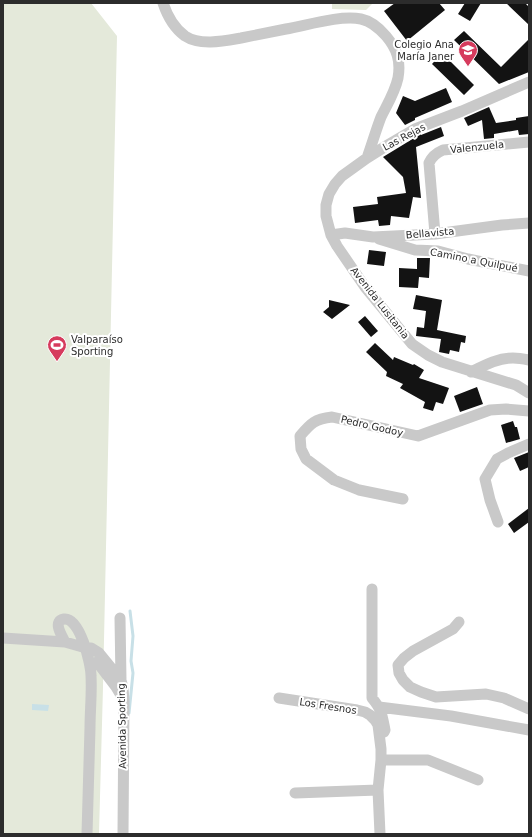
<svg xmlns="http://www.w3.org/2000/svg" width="532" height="837" font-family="'DejaVu Sans',sans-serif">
  <rect width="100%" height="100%" fill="#fff"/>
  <path fill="#e4e9da" d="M3 3H91L117 36 103 687 99 834H3Z
    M332 3H373L366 10 332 9Z"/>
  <path fill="#c8e0e7" d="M32 704 49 705 48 711 32 710Z"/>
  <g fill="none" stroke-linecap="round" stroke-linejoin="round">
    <path stroke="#c8e0e7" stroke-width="3" d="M129 713 133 673 131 661 133 636 130 611"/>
  </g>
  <path fill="#131313" d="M395 3H439L445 10 407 41 384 11Z
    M465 3H481L470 21 458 14Z
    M506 3H525L529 7V25Z
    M464 31 501 67 529 39V72L499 84 454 40Z
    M442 53 474 85 464 95 432 64Z
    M446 88 452 102 415 118V120L405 125 396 113 403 96 415 101Z
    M489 107 496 123 516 120V118L529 116V134L519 135 518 130 494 134V138L484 139 482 120 468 126 464 118Z
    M441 127 444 136 416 147 421 198 413 197 409 218 391 216 390 225 379 226 378 220 355 223 353 207 378 204 377 197 406 193 403 177 383 157 419 135 421 134V135Z
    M369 250 386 252 384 266 367 264Z
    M417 258H430L429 278 419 277 418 288 399 287V268L417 269Z
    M416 295 442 300 437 330 466 336 465 343 461 342 459 352 450 350 449 354 439 352 441 339 416 336 417 327 424 328 426 311 413 309Z
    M329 300 350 305 332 319 323 312 329 307Z
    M365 316 378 331 371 337 358 322Z
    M375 343 393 360 394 357 413 365 414 364 424 370 419 378 449 388 443 404 436 402 433 411 423 408 425 402 400 388 403 384 386 376 387 372 366 352Z
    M477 387 483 404 460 412 454 396Z
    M513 421 515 427H517L520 439 506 443 501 425Z
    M529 452V467L520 471 514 458Z
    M529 508V522L514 533 508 524Z"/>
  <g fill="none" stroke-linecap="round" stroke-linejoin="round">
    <path stroke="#c9c9c9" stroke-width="11" d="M163 3C167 15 174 28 185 36 200 46 224 41 241 38 256 35 271 32 286 29 308 25 340 15 361 19 371 21 379 28 386 36 397 49 401 61 398 78 395 92 387 105 381 117 376 130 372 144 367 158
      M529 82 462 111 415 129 386 146 367 158 342 176 335 184 329 194 326 205V216L331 235 337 246 365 287 412 344 428 355 442 362 516 385 529 393
      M435 234 429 163C432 156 436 153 443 150L529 142
      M331 235 345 233 373 237 435 234 502 225 529 223
      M379 239 415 250 438 251 468 259 529 271
      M471 372C485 365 498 358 513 358 518 358 524 359 529 360
      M403 499 359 490 334 480 306 459 301 449 300 436C311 423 315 419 332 417L418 436 490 410 506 409 529 411
      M498 522 490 500 485 479 497 459 508 453 529 444
      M372 589V698C382 710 382 715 385 730L384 732
      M120 618 121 680 123 688 124 701 123 834
      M459 622 453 629 413 651 404 658 398 665 399 673 403 680 410 687 421 692 436 697 486 694 504 698 529 709
      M3 638 65 642 86 648H91L99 653 121 680
      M65 642C62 636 52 621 64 619 80 617 91 664 91 676 92 693 90 711 90 728 89 763 88 799 87 834
      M97 662 116 687 122 697
      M279 698 357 710 365 712 370 715 375 720 378 725 381 749V760L378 790 380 834
      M379 707 451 716 529 730
      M381 760H428L478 780
      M295 793 378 790"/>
  </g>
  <defs>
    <g id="school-pin" transform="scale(1)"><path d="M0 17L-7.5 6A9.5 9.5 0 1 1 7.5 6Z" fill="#d63b5d" stroke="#fff"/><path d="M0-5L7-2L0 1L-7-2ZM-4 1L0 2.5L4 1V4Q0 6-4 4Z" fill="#fff"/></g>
    <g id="stadium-pin" transform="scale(1)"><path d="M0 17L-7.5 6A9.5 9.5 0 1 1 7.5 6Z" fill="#d63b5d" stroke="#fff"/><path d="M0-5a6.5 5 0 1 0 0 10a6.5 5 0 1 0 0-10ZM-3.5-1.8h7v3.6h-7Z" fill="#fff"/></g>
  </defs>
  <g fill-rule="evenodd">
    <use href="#school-pin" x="468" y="50"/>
    <use href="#stadium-pin" x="57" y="345"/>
  </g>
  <g text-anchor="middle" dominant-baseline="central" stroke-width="4" stroke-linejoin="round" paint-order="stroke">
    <g font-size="10" fill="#2c2c2c" stroke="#fff" text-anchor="end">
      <text x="454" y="44">Colegio Ana<tspan x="454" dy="12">María Janer</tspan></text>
      <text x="71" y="339" text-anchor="start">Valparaíso<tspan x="71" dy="12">Sporting</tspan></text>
    </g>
    <g font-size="10" fill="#2c2c2c" stroke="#fff">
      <text transform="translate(404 137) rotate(-28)">Las Rejas</text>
      <text transform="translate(477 147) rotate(-6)">Valenzuela</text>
      <text transform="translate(430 233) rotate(-5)">Bellavista</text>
      <text transform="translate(474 260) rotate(11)">Camino a Quilpué</text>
      <text transform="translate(380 303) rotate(52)">Avenida Lusitania</text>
      <text transform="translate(372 426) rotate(13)">Pedro Godoy</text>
      <text transform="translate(328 706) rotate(9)">Los Fresnos</text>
      <text transform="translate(122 726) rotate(-91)">Avenida Sporting</text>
    </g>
  </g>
  <rect width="532" height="837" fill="none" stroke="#2c2c2c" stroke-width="8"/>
</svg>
